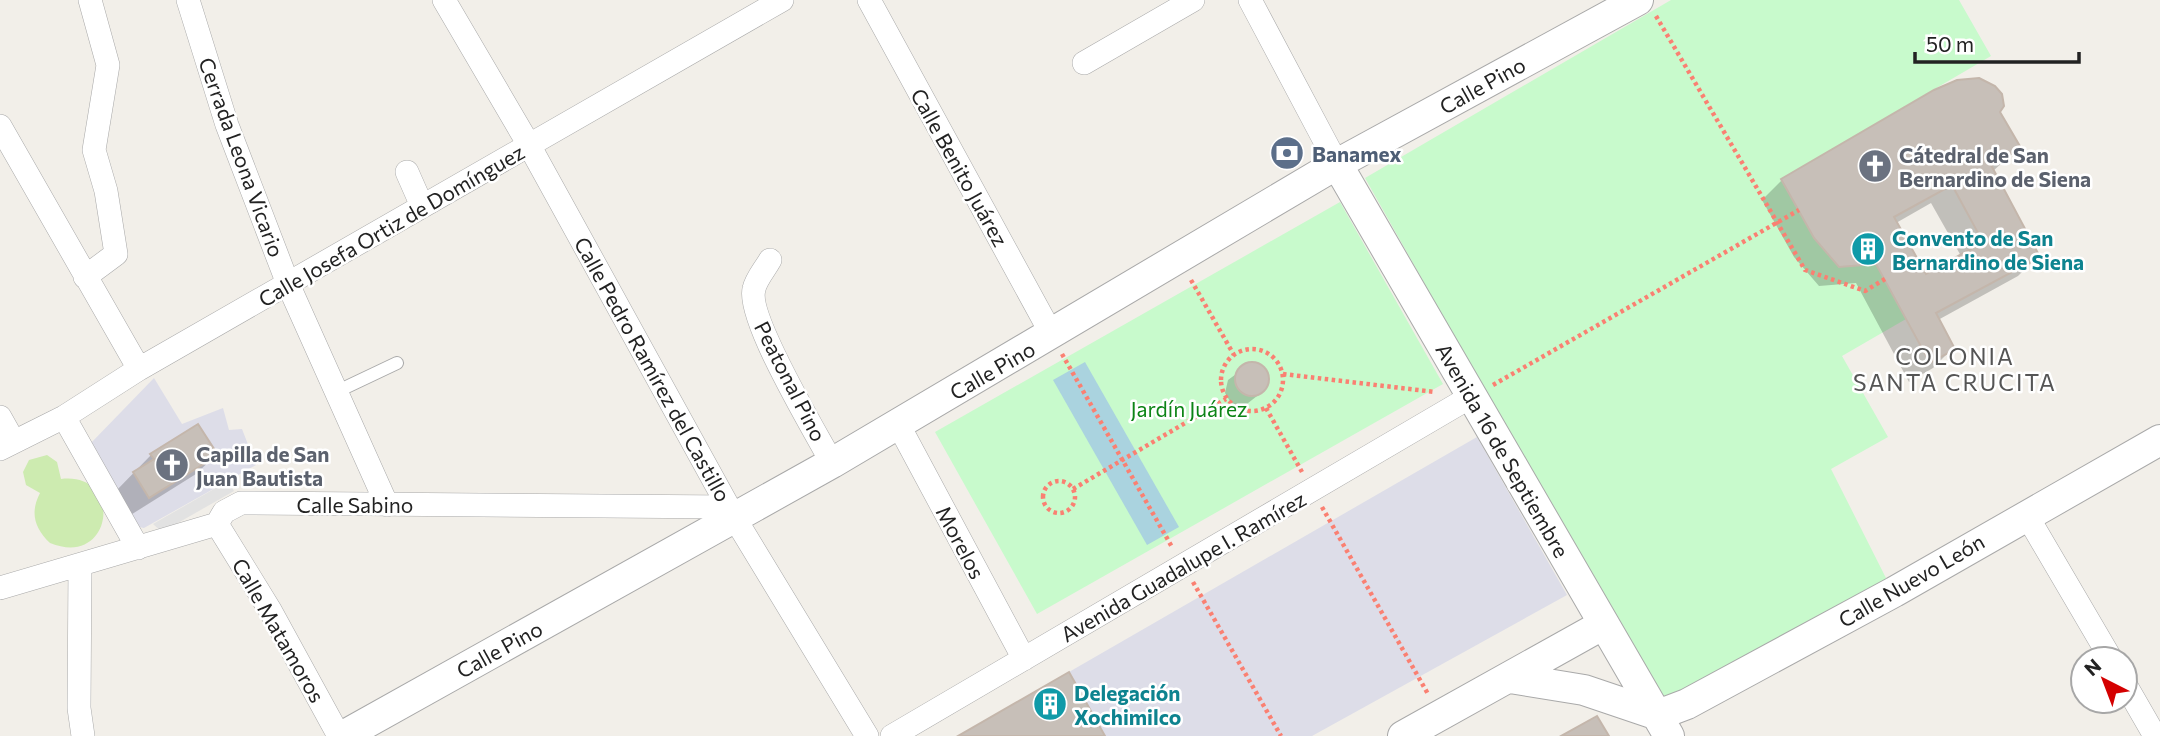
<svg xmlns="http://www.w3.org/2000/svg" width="2160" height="736" font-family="Commissioner,sans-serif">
  <rect width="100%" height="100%" fill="#f2efe9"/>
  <path fill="#cdebb0" d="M47 455 57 462 61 479C124 471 114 569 50 543 34 528 30 512 40 493L26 485 23 472 29 460Z"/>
  <path fill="#c8facc" d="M1671 0H1959L1991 56 1781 179 1839 266 1876 264 1906 319 1842 356 1888 437 1831 469 1888 582 1662 705 1365 178Z
    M1340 202 1443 384 1037 614 935 432Z"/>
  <path fill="#e2e2e2" d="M228 481 234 491 162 532 153 524Z"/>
  <path fill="#dddde8" d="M154 378 182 424 223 408 229 430 242 429 256 465 144 528 139 527 90 444Z
    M1477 437 1567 595 1312 736H1105L1069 672Z"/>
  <path fill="#aad3df" d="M1085 362 1179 527 1147 545 1053 380Z"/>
  <path fill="#0003" fill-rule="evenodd" d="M1997 112 2019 148 1993 171 2038 256 2018 276 1938 320 1953 348 1933 368 1909 382 1856 283 1819 286 1794 257 1762 200 1782 180ZM1931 203 1961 256 1925 276 1896 223Z
    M1251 363 1263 366 1269 376 1266 389 1243 407 1231 403 1225 393 1228 380Z
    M151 455H216L196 474 129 516 114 493Z"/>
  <path fill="#c7bfb8" stroke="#c4b6ab" stroke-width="2" fill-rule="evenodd" d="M1979 78 1995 86 2002 94 2004 106 2000 112 2021 148 1991 165 2040 257 1936 313 1955 349 1930 363 1876 264 1839 267 1814 238 1781 179 1934 90 1957 80ZM1952 185 1983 242 1926 274 1894 217Z
    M1235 379a17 17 0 1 1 34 0a17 17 0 1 1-34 0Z
    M198 424 218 455 149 498 133 472 154 459 150 454Z
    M1069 672 1105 736H958Z
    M1597 716 1609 736H1561Z"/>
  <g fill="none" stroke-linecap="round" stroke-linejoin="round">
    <g stroke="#a9a9a9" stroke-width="14">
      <path id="service" d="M338 391 397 363"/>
    </g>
    <g stroke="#a9a9a9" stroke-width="24">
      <path id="minor" d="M188 0 227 125 288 284 387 505
        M444 0 529 145 734 517 867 736
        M869 0 1052 335
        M1250 0 1337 164
        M1084 63 1193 0
        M0 126 139 369
        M407 172 422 206
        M770 260C765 269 756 279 754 289 746 317 816 433 832 463
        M85 277 116 254 106 191 94 150 108 65 90 0
        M0 417 14 442
        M64 417 138 548
        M898 424 1024 659
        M0 449 64 417 139 369 782 0
        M2026 514 2111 659
        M217 524 270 610 339 736
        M80 565 79 708 83 736
        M0 588 217 524 224 512 241 503 729 507
        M2125 684 2155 736
        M892 736 1472 396"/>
    </g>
    <g stroke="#a9a9a9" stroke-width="32">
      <path id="tertiary" d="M1337 164 1669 736
        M1510 678 1584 690 1658 715 1687 704 1894 592 2160 440
        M343 736 832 463 1337 164 1638 0
        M1403 736 1604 624"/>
    </g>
    <path stroke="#fa8072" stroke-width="4.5" stroke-dasharray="3.5 3.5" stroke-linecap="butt" d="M1656 16 1805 270 1865 291 1885 279
      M1191 280 1234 355
      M1221 380a31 31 0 1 1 62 0a31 31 0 1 1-62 0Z
      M1062 354 1172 547
      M1283 374 1435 392
      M1493 385 1799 210
      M1266 408 1302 472
      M1043 497a16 16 0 1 1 32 0a16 16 0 1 1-32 0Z
      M1073 489 1226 399
      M1322 507 1428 694
      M1193 582 1281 736"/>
    <use href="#service" stroke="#fff" stroke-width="12"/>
    <use href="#minor" stroke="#fff" stroke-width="23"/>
    <use href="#tertiary" stroke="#fff" stroke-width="30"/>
  </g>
  <defs>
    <g id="bank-disc" transform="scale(1.75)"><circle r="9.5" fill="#5c6f8a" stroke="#fff"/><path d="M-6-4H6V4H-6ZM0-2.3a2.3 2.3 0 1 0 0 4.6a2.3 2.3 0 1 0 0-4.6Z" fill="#fff"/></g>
    <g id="church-disc" transform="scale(1.75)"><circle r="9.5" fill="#6b7280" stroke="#fff"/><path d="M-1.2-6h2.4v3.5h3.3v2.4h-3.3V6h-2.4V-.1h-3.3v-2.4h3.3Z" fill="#fff"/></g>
    <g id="building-disc" transform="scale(1.75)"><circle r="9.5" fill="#0f9aa8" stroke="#fff"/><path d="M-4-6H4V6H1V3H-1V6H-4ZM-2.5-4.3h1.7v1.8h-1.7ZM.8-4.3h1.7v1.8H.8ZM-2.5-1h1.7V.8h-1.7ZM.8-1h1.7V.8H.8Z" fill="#fff"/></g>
  </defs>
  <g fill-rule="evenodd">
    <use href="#bank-disc" x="1287" y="153"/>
    <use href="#church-disc" x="1875" y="166"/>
    <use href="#building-disc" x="1868" y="249"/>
    <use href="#church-disc" x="172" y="465"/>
    <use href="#building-disc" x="1050" y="704"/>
  </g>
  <g text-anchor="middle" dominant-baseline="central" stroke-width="5" stroke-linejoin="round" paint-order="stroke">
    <g font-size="21" fill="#222" stroke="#fff">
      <text transform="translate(1482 85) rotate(-29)">Calle Pino</text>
      <text transform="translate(242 157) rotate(70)">Cerrada Leona Vicario</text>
      <text transform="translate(960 167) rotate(61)">Calle Benito Juárez</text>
      <text transform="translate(391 225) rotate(-30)">Calle Josefa Ortiz de Domínguez</text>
      <text transform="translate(653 369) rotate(61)">Calle Pedro Ramírez del Castillo</text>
      <text transform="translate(992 370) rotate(-30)">Calle Pino</text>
      <text transform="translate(791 381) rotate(63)">Peatonal Pino</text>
      <text transform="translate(1503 450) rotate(60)">Avenida 16 de Septiembre</text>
      <text x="355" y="504">Calle Sabino</text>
      <text transform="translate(961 542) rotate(62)">Morelos</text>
      <text transform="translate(1183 566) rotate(-30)">Avenida Guadalupe I. Ramírez</text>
      <text transform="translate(1911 580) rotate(-30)">Calle Nuevo León</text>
      <text transform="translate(279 630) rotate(60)">Calle Matamoros</text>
      <text transform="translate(499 649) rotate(-29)">Calle Pino</text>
    </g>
    <g font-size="21" font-weight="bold" fill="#4e5e75" stroke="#fff" text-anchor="start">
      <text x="1312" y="153">Banamex</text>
    </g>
    <g font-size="21" font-weight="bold" fill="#5b616d" stroke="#fff" text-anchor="start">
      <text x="1899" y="154">Cátedral de San<tspan x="1899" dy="24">Bernardino de Siena</tspan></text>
      <text x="196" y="453">Capilla de San<tspan x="196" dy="24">Juan Bautista</tspan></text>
    </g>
    <g font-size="21" font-weight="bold" fill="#0d838f" stroke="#fff" text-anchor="start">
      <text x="1892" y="237">Convento de San<tspan x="1892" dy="24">Bernardino de Siena</tspan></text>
      <text x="1074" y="692">Delegación<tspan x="1074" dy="24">Xochimilco</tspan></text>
    </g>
    <g font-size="21" fill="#0c8416" stroke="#fff">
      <text x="1189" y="408">Jardín Juárez</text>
    </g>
    <g font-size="23" letter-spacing="2" fill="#555" stroke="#fff">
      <text x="1955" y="356">COLONIA<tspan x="1955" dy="26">SANTA CRUCITA</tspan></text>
    </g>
  </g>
  <g transform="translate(2104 680) rotate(318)"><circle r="33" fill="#ffffff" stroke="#a7a7a7" stroke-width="2"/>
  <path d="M0-5L12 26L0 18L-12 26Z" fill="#d40000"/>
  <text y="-10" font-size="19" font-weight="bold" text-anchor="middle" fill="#222222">N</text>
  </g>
  <path d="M1915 52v10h164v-10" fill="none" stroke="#222222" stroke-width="3.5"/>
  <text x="1926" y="52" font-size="21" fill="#222222" stroke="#ffffff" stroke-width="5" paint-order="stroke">50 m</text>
</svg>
